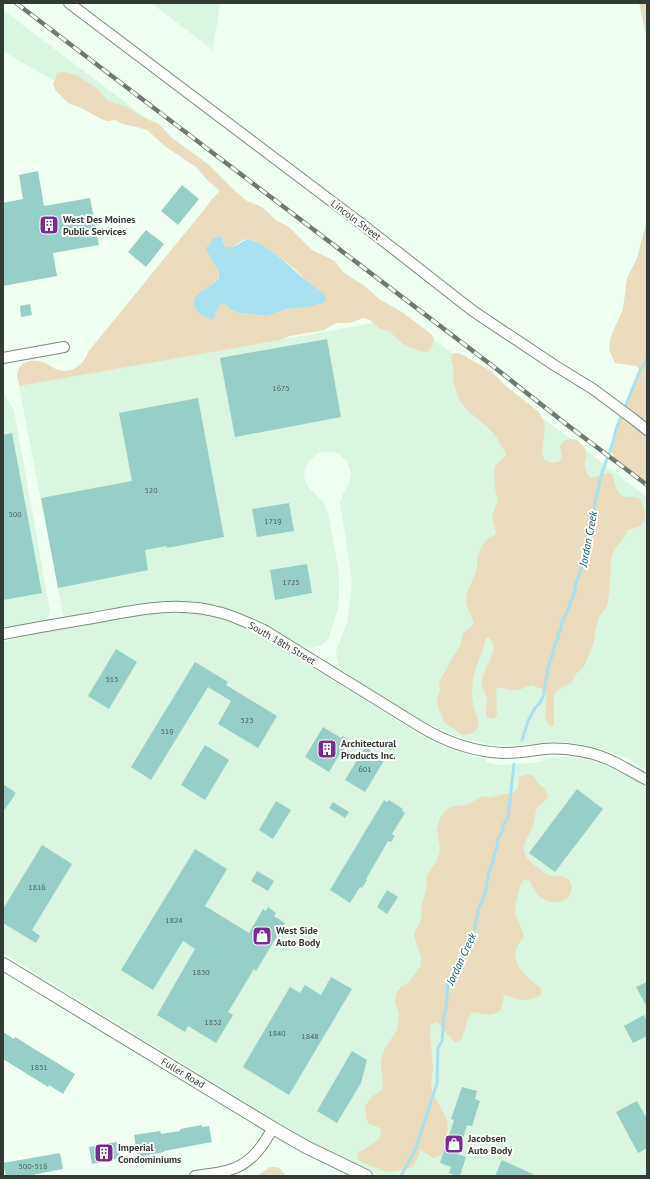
<svg xmlns="http://www.w3.org/2000/svg" width="650" height="1179" font-family="'PT Sans',sans-serif">
  <rect width="100%" height="100%" fill="#effff2"/>
  <path fill="#daf5e0" d="M151 3H220L213 50Z
    M3 10 154 124 140 127 42 74 3 51Z
    M401 318 433 339 563 433 647 497V771L627 758 614 753 586 745 565 742H554L517 745H493L482 743 456 736 442 730 415 717 344 673 341 670 337 661 336 652 347 622 351 595 352 581 350 567 340 503 343 494 349 484 351 472 346 460 337 453 332 452H320L311 459 305 469 304 475 305 481 308 487 324 503 328 512 339 572V599L337 612 329 637 322 645 312 648 302 647 265 625 245 615 216 605 191 601H154L66 617 63 615 19 386Z
    M3 391 14 411 50 611 48 617 42 621 3 628Z
    M162 612 189 613 203 615 218 618 245 628 284 650 428 740 453 750 476 757 486 758V762L500 765 531 763 543 761V758L550 757H571L589 760 620 771 636 780 647 789V1176H380L346 1160 314 1144 3 953V642L30 635 135 616Z"/>
  <path fill="#eadcbd" fill-rule="evenodd" d="M639 3H647V40Z
    M64 72 76 75 86 81 98 89 108 101 118 104 127 107 142 117 159 124 171 137 208 164 235 191 247 201 262 207 276 220 289 227 312 250 335 261 343 272 366 287 379 299 402 312 430 333 434 338 433 345 429 351 426 352 419 351 404 345 389 331 379 328 370 320 363 318 350 323H337L330 326 325 330 290 336 280 340 19 386C19 382 17 378 17 374 19 361 32 359 42 362 47 363 51 367 56 369 71 375 84 365 88 352L207 206 211 200 219 192 218 189 209 182 196 167 166 147 147 130 136 127 122 124 115 120 108 121 101 119 83 109 68 103 56 91 54 87 53 83 55 80 57 73ZM222 238 225 247C235 250 239 239 248 239 256 239 301 271 304 279 306 284 307 300 308 307L286 309 267 316 251 314 240 313 233 311 224 304H220L216 310 214 317 198 294C204 290 218 283 219 274 219 269 210 256 207 251Z
    M647 219V485L617 463 611 451 616 429 641 371 636 366 615 363 609 350 611 336 623 309 627 278 637 258Z
    M455 353H459L491 371 507 387 539 412 544 422 545 429 542 451 543 457 546 461 553 463 560 461 562 458 560 446 565 440 575 439C582 444 587 448 586 457 585 460 584 463 585 466 589 489 600 469 612 474 614 480 616 493 623 496 627 498 633 496 638 498 643 500 645 512 645 518 644 521 642 523 641 526L628 530 620 543 613 551 611 562 609 595 607 606 599 617 596 627 593 645 584 666 576 674 571 683 559 689 556 692 554 695V725L551 727C538 715 552 700 544 691 541 687 536 688 533 685 526 686 520 691 513 690 507 690 502 686 496 689L497 713 496 717C493 719 491 719 487 717 486 714 485 711 486 708 486 704 488 702 487 699 486 693 481 687 482 681 483 667 502 650 489 638H486C482 656 472 672 472 690 472 694 472 699 473 703 474 711 480 719 478 727 477 733 468 735 462 735L444 722 437 704V700L440 689 439 682 454 655 460 647 463 633 473 625C475 616 465 610 466 599 467 587 476 577 477 566 477 564 477 562 477 560 477 555 482 547 484 543 487 538 493 538 496 533L492 517 498 499 495 489 494 474 495 466 498 463 506 456V453C501 446 498 438 492 432 478 416 460 411 455 387 454 384 453 381 453 378 453 376 454 374 454 372 454 365 450 361 452 354Z
    M531 774 540 785 545 789 548 796C547 798 545 801 543 803 542 804 539 806 538 807 535 811 535 817 534 822 527 843 514 850 537 867 546 874 551 878 562 876L569 880 572 887C571 890 571 894 569 896 567 898 564 900 561 901 546 906 535 895 530 881L524 880 520 886 515 908V915L519 922 524 936C521 940 517 945 516 950 511 965 530 980 541 988V995C526 1003 519 1000 504 995L501 1010C490 1018 485 1014 473 1012L468 1018 462 1039 456 1043C448 1037 444 1029 437 1022L431 1024 430 1032 433 1069 431 1083 432 1091 447 1120 448 1129 442 1155 433 1158 421 1150 414 1166 407 1169 391 1172 384 1171 359 1161 357 1154C361 1150 391 1136 378 1127 375 1126 371 1125 369 1124L366 1118 365 1107 370 1098 382 1090 383 1086 381 1068V1061L385 1048 397 1030 399 1015 395 1002 397 991 402 986 408 983 421 966V956L415 940 414 933 421 921 422 904 426 890 427 875 431 869 437 861 439 854 440 847 437 830 440 818 446 810 453 806 467 805 482 796 490 798 500 795 513 793 518 788 519 781 518 777Z
    M270 1167C280 1167 280 1168 286 1176H257Z"/>
  <path fill="#aae1f1" d="M219 236 222 238 225 247C234 249 240 242 248 239 270 246 287 264 304 279 311 284 317 289 324 294L326 298 325 302 308 307 286 309 267 316 251 314 240 313 233 311 224 304H221C214 311 217 313 213 320 202 317 186 306 198 294 202 289 221 283 219 273 218 269 209 256 207 251L206 248 213 239Z"/>
  <g fill="none" stroke-linecap="round" stroke-linejoin="round">
    <path stroke="#aae1f1" stroke-width="3" d="M522 740 528 721 535 708 539 704 543 697 549 664 553 653 555 643 558 639V633L561 629V624L569 608 570 603 575 592 576 582 584 563V560L587 552 593 519 595 502 602 473 613 442 616 429 639 373 647 359
      M401 1176 416 1148 437 1083 438 1048 442 1041 444 1016 446 1008 448 982 471 943 470 939 475 928 478 910 485 894 489 871 493 863 494 855 497 847 498 839 503 829V825L508 818 514 764"/>
  </g>
  <path fill="#96cfc7" d="M38 171 44 206 90 198 99 245 53 253 57 276 3 286V203L23 199 19 175Z
    M182 185 199 199 178 225 161 211Z
    M146 230 164 244 146 267 128 252Z
    M30 304 32 315 21 317 20 306Z
    M327 339 341 417 235 437 220 358Z
    M198 398 224 537 167 548V546L145 550 148 570 58 588 41 498 132 481 119 413Z
    M12 433 42 593 3 600V435Z
    M289 503 294 531 257 537 252 509Z
    M307 564 312 593 275 600 270 570Z
    M116 649 137 662 109 709 88 696Z
    M195 662 228 682 226 685 277 716 258 748 218 724 231 701 208 687 151 780 131 767Z
    M323 727 341 738 342 736 348 740 329 772 305 757Z
    M205 745 229 760 205 800 181 785Z
    M365 747 385 759 365 792 345 780Z
    M3 784 16 793 3 812Z
    M577 789 603 809 555 872 529 853Z
    M384 800 387 802 389 800 403 809 402 811 405 813 392 834 395 836 391 842 388 841 366 879 367 880 362 888 360 887 350 903 330 890Z
    M276 801 291 810 273 839 259 830Z
    M333 802 349 812 345 818 329 808Z
    M42 845 72 864 32 930 40 936 36 943 3 923V909Z
    M195 849 227 869 205 906 249 933 263 909 266 911 268 907 276 913 274 916 285 923 256 971 254 969 228 1012 233 1015 216 1043 188 1026 185 1032 157 1015 195 949 183 941 153 990 121 970Z
    M257 871 274 881 268 891 251 881Z
    M387 890 398 897 387 914 377 907Z
    M331 977 352 989 289 1095 243 1067 290 987 300 993 305 985 321 995Z
    M647 982V1007L636 987Z
    M644 1015 647 1022V1036L633 1043 624 1026Z
    M3 1032 14 1039 15 1037 75 1074 63 1094 49 1085 48 1087 3 1059Z
    M352 1051 367 1060 361 1083 337 1123 317 1111Z
    M462 1087 477 1091 475 1099 480 1101 472 1126 467 1125 458 1154 466 1157 460 1176H457L449 1173 451 1167 440 1163 454 1120 451 1119Z
    M637 1101 647 1119V1148L638 1153 616 1112Z
    M202 1125V1127L209 1126 212 1142 164 1151V1152L138 1157 134 1135 160 1131 161 1134 180 1131V1129Z
    M117 1142 120 1158 92 1164 89 1147Z
    M60 1153 63 1169 27 1176H6L3 1163Z
    M502 1160 537 1176H495Z"/>
  <g fill="none" stroke-linecap="round" stroke-linejoin="round">
    <g stroke="#7b8d7f" stroke-width="12">
      <path id="minor" d="M69 3 363 225 473 311 554 365 593 389 636 421 647 430
        M3 358 64 347
        M3 634C33 628 63 623 93 618 136 610 177 600 222 613 236 617 250 624 264 630L421 727C446 742 475 752 504 753 517 753 531 751 544 749 556 748 568 749 580 751 606 755 625 768 647 780
        M195 1176C208 1174 223 1173 235 1168 253 1161 264 1144 273 1128"/>
    </g>
    <g stroke="#7b8d7f" stroke-width="14">
      <path id="tertiary" d="M3 964 273 1128 306 1147 366 1176"/>
    </g>
    <use href="#minor" stroke="#fff" stroke-width="10"/>
    <use href="#tertiary" stroke="#fff" stroke-width="12"/>
    <g stroke="#6f7a71" stroke-width="4.5">
      <path id="rail" d="M16 3 494 367 566 424 647 485"/>
    </g>
    <use href="#rail" stroke="#fff" stroke-width="3" stroke-dasharray="9" stroke-linecap="butt"/>
  </g>
  <defs>
    <g id="building-square" transform="scale(1)"><rect x="-9" y="-9" width="18" height="18" rx="4" fill="#7c2998" stroke="#fff"/><path d="M-4-6H4V6H1V3H-1V6H-4ZM-2.5-4.3h1.7v1.8h-1.7ZM.8-4.3h1.7v1.8H.8ZM-2.5-1h1.7V.8h-1.7ZM.8-1h1.7V.8H.8Z" fill="#fff"/></g>
    <g id="shop-square" transform="scale(1)"><rect x="-9" y="-9" width="18" height="18" rx="4" fill="#7c2998" stroke="#fff"/><path d="M-5-2.5h2.3a2.7 3.5 0 0 1 5.4 0H5L5.5 6h-11ZM-1.5-2.5h3a1.5 2.3 0 0 0-3 0Z" fill="#fff"/></g>
  </defs>
  <g fill-rule="evenodd">
    <use href="#building-square" x="49" y="225"/>
    <use href="#building-square" x="327" y="749"/>
    <use href="#shop-square" x="262" y="936"/>
    <use href="#shop-square" x="454" y="1144"/>
    <use href="#building-square" x="104" y="1153"/>
  </g>
  <g text-anchor="middle" dominant-baseline="central" stroke-width="4" stroke-linejoin="round" paint-order="stroke">
    <g font-size="8" fill="#4c605a">
      <text x="281" y="388">1675</text>
      <text x="151" y="490">520</text>
      <text x="15" y="514">500</text>
      <text x="273" y="521">1719</text>
      <text x="291" y="582">1725</text>
      <text x="112" y="679">515</text>
      <text x="247" y="720">523</text>
      <text x="167" y="731">519</text>
      <text x="365" y="769">601</text>
      <text x="37" y="887">1816</text>
      <text x="174" y="920">1824</text>
      <text x="201" y="972">1830</text>
      <text x="213" y="1022">1832</text>
      <text x="277" y="1033">1840</text>
      <text x="310" y="1036">1848</text>
      <text x="39" y="1067">1831</text>
      <text x="33" y="1166">500-516</text>
    </g>
    <g font-size="10" font-weight="bold" fill="#333b35" stroke="#fff" text-anchor="start">
      <text x="63" y="219">West Des Moines<tspan x="63" dy="12">Public Services</tspan></text>
      <text x="341" y="743">Architectural<tspan x="341" dy="12">Products Inc.</tspan></text>
      <text x="276" y="930">West Side<tspan x="276" dy="12">Auto Body</tspan></text>
      <text x="468" y="1138">Jacobsen<tspan x="468" dy="12">Auto Body</tspan></text>
      <text x="118" y="1147">Imperial<tspan x="118" dy="12">Condominiums</tspan></text>
    </g>
    <g font-size="10" fill="#333b35" stroke="#fff">
      <text transform="translate(356 220) rotate(37)">Lincoln Street</text>
      <text transform="translate(282 643) rotate(30)">South 18th Street</text>
      <text transform="translate(183 1073) rotate(31)">Fuller Road</text>
    </g>
    <g font-size="11" font-style="italic" fill="#085565" stroke="#fff">
      <text transform="translate(588 539) rotate(-79)">Jordan Creek</text>
      <text transform="translate(461 959) rotate(-65)">Jordan Creek</text>
    </g>
  </g>
  <rect width="650" height="1179" fill="none" stroke="#333b35" stroke-width="8"/>
</svg>
